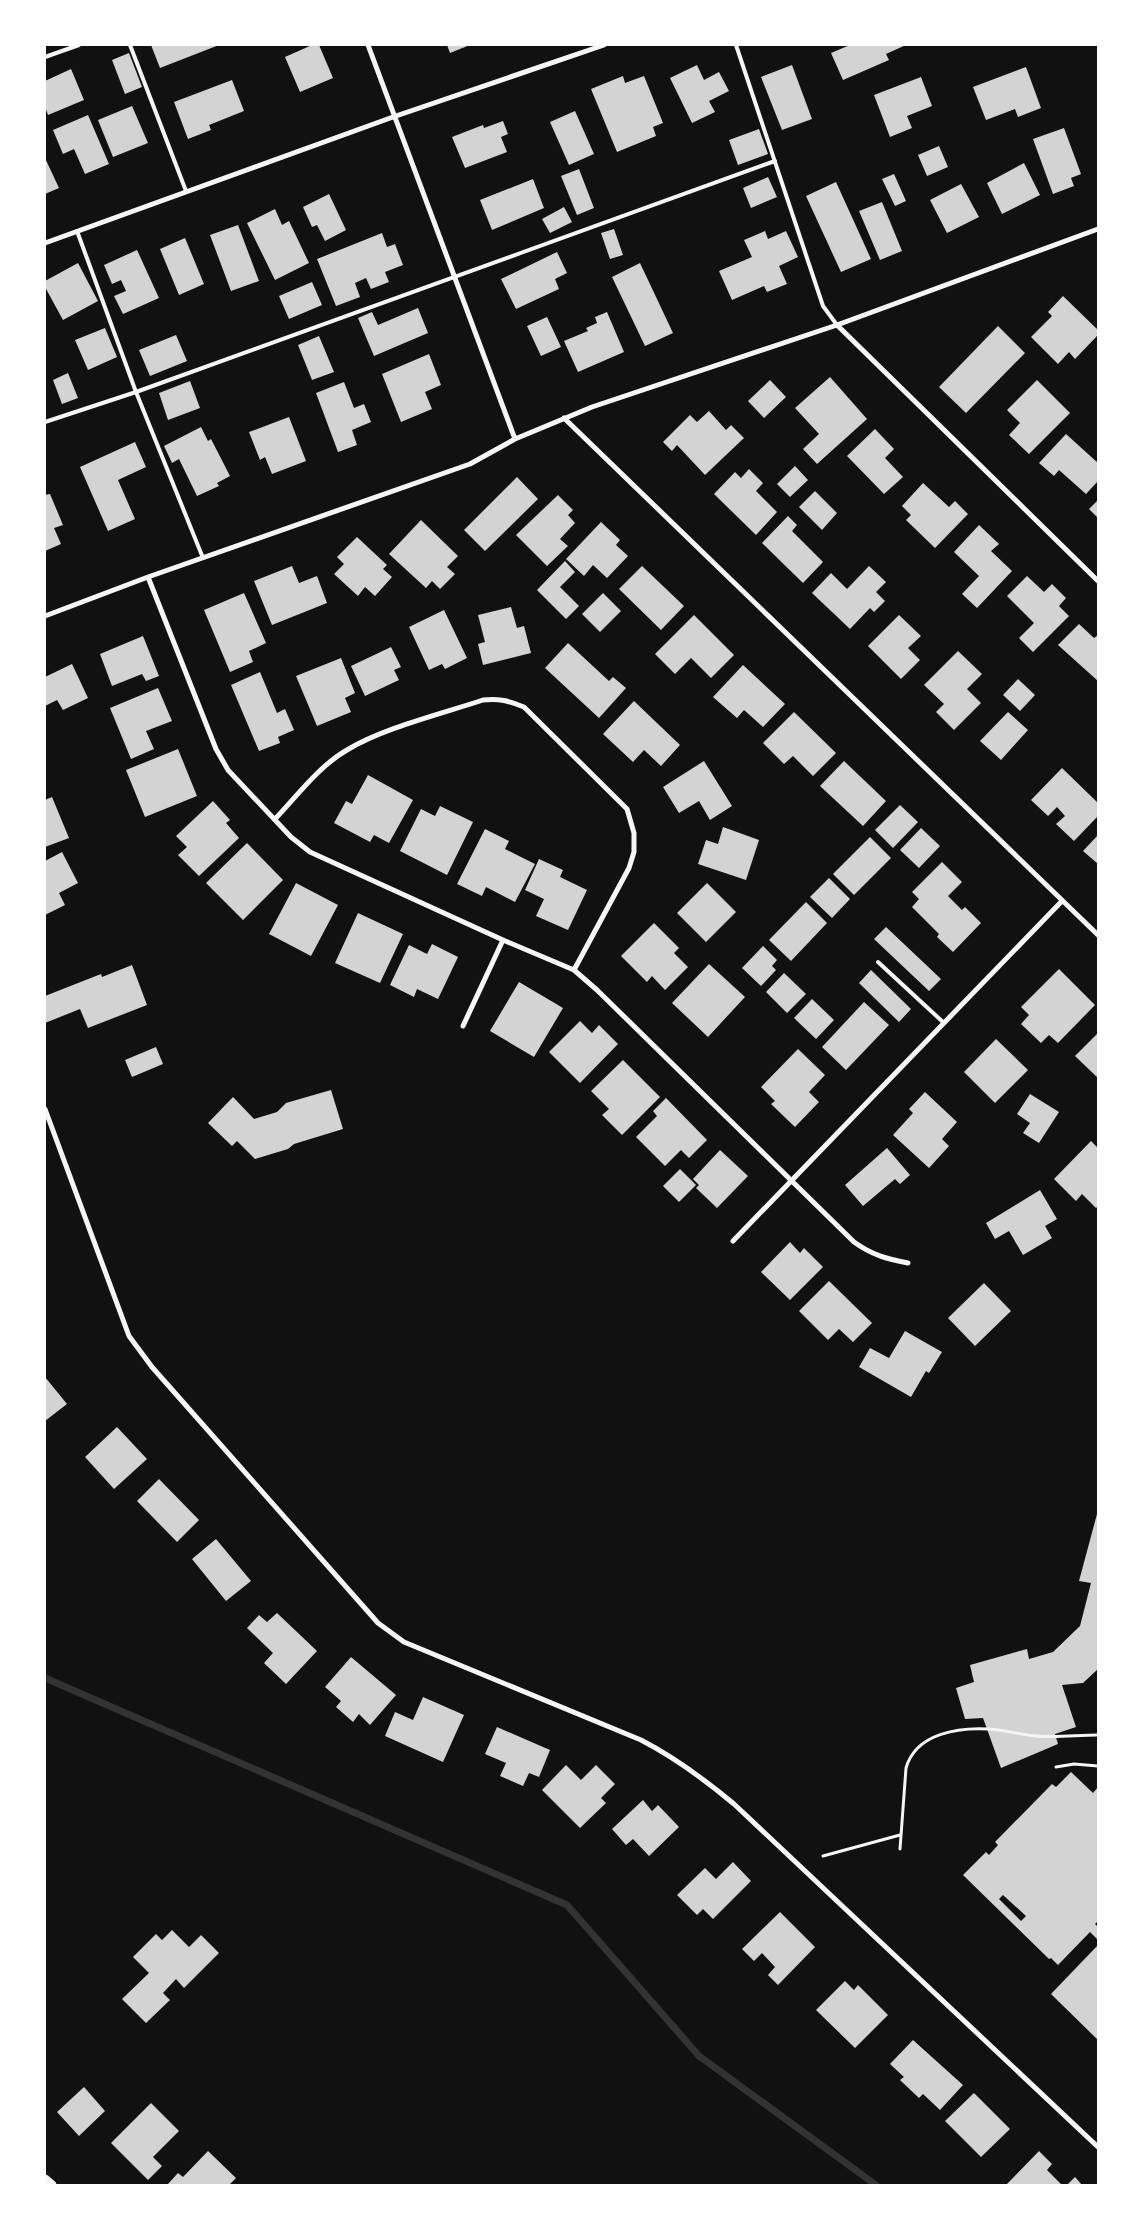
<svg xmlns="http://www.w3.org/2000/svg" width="1143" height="2230" font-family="'IBM Plex Sans',sans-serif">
  <rect width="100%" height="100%" fill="#111"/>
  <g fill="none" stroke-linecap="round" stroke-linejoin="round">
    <path stroke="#333" stroke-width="7" d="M45 1678 567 1905 699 2056 876 2185"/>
  </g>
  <path fill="#d3d3d3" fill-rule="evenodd" d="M151 45H219L160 68Z
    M312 45H319L333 78 300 92 285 57Z
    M447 45H470L450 53Z
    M850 45H906L886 54 889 60 843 80 831 53Z
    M129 53 142 87 125 94 112 60Z
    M697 65 704 80 719 72 729 91 709 101 715 112 692 123 670 78Z
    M792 65 812 119 782 130 761 77Z
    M1026 67 1041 108 1018 117 1015 109 986 120 973 87Z
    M71 69 84 100 48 115 45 107V81Z
    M623 76 625 83 644 76 663 123 653 127 656 136 617 152 591 89Z
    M921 77 932 106 907 116 912 128 890 137 874 95Z
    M232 80 244 111 209 125 211 130 188 139 174 102Z
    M132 106 148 143 113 157 98 120Z
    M575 111 594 154 569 165 550 122Z
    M88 115 109 164 85 174 74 149 63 154 53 130Z
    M503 121 508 134 501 137 507 152 465 168 452 137 483 125 484 128Z
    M1064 128 1081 174 1071 178 1074 186 1053 194 1033 139Z
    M759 129 768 154 738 165 729 140Z
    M939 146 948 167 927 176 918 155Z
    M45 158 59 188 45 194Z
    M1024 163 1040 195 1002 214 987 183Z
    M579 169 594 208 577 215 561 176Z
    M894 174 906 201 895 206 882 179Z
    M768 177 777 197 751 208 743 188Z
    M533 179 544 208 492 230 480 200Z
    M836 182 871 259 841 272 806 196Z
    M961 184 979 217 947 233 930 200Z
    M329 194 346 230 325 241 317 225 312 227 303 207Z
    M882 202 902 251 880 260 859 211Z
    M564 207 572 222 550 233 542 219Z
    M275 209 282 225 289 221 309 263 275 280 247 223Z
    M238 225 259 281 231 291 210 235Z
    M614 229 623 255 610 259 601 233Z
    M765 231 768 239 786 231 798 257 779 266 787 284 767 292 764 286 732 300 719 271 752 257 744 240Z
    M382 233 387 247 395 244 403 265 385 272 389 282 371 289 366 278 355 283 360 297 336 306 317 259Z
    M185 238 204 284 179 295 160 249Z
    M137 250 159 298 123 314 114 296 126 291 121 280 112 284 104 265Z
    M557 252 567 273 555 279 559 289 516 309 501 279Z
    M78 263 98 301 63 320 45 287V281Z
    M640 263 673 333 645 346 612 277Z
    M312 282 322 305 289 319 279 296Z
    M1063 296 1098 330V335L1075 359 1069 352 1058 364 1031 337 1052 316 1048 312Z
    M418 308 428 333 374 356 358 318 372 312 378 325Z
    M607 312 624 352 578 372 564 341 588 331 586 328 597 323 595 317Z
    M547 317 561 347 541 356 527 326Z
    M998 326 1025 353 966 413 939 387Z
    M105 328 117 357 88 370 75 340Z
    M176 335 187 361 150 376 139 350Z
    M319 336 334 372 312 380 298 345Z
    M429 354 441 385 425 392 432 409 401 422 382 374Z
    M68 373 78 398 62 404 53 380Z
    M830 377 867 419 817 464 803 449 819 434 795 408Z
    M770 380 786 397 764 418 748 401Z
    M1037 380 1070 413 1029 454 1009 435 1020 423 1007 410Z
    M190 381 200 408 168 420 159 393Z
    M344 382 354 408 364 404 371 422 352 430 357 445 338 452 316 393Z
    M709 411 726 430 731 425 744 438 705 475 677 445 672 451 663 442 690 415 697 422Z
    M289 417 306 461 272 474 265 457 260 460 249 432Z
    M201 427 208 441 211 439 230 476 217 483 219 486 197 496 179 459 172 463 164 446Z
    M875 429 894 449 885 458 903 477 884 494 847 456Z
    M1066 434 1098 463V481L1086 494 1059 470 1054 476 1039 463Z
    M135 442 146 467 118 480 135 519 108 531 80 467Z
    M795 466 808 480 790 497 777 484Z
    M749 469 763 483 756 491 777 512 756 535 714 494 735 472 741 478Z
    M517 477 538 499 485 551 464 530Z
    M923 483 949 507 955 501 968 514 935 548 906 520 911 515 902 506Z
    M815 491 837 513 822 530 799 507Z
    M50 494 63 525 54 528 61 544 45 551V495Z
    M558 495 573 510 568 515 575 523 560 539 568 546 547 566 516 535Z
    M1098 500V518L1089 509Z
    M788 516 797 525 792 531 823 562 803 583 762 543Z
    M421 520 458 556 447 567 455 574 440 589 432 581 426 588 389 554Z
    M601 522 620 540 616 545 628 556 607 578 593 565 584 576 566 559Z
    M979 525 999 544 991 551 1012 571 977 608 962 594 979 576 954 552Z
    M357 537 387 565 383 569 392 577 375 596 365 587 358 596 334 574 344 564 337 557Z
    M565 561 575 572 560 587 579 606 566 619 537 590Z
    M292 566 299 583 317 576 327 603 272 625 254 581Z
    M642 566 684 606 661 630 619 589Z
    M869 566 886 582 876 592 885 601 874 612 870 608 850 629 812 593 831 573 847 589Z
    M1027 576 1044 592 1052 584 1066 598 1059 606 1069 616 1033 652 1019 638 1034 623 1007 596Z
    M244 593 266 643 249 651 253 662 230 672 204 610Z
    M603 593 621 611 600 632 582 614Z
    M511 607 517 628 524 626 531 653 483 665 478 644 485 642 478 615Z
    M444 610 467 658 445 669 442 664 429 670 409 627Z
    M694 615 734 655 711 678 691 658 675 674 655 654Z
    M899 615 921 636 908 648 920 660 901 679 868 646Z
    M1079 624 1094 638 1098 635V681L1058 645Z
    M143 636 159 676 146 681 142 674 112 686 100 654Z
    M568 643 609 681 613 677 626 688 599 718 545 668Z
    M391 647 401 667 394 670 399 680 365 696 351 666Z
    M958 651 982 674 967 689 981 703 954 730 936 712 944 704 924 685Z
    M341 658 355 693 345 698 351 712 317 726 296 676Z
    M72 664 88 698 63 710 57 700 45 706V677Z
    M743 665 785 704 763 727 744 710 737 718 713 697Z
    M260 672 277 713 285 709 294 730 278 737 280 743 259 751 231 685Z
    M1018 679 1035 695 1020 711 1003 695Z
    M158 688 172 721 146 731 154 749 131 759 110 708Z
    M634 701 680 745 661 766 644 750 633 762 603 734Z
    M794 712 836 753 813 776 793 756 784 764 763 743Z
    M1008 712 1028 730 1001 760 980 741Z
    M178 749 197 796 145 817 126 770Z
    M704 761 732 806 710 820 699 801 679 813 663 787Z
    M844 761 886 801 863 826 820 786Z
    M1062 768 1098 803V816L1074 841 1056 824 1065 816 1057 807 1048 816 1031 800Z
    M368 775 413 800 389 843 374 835 370 842 334 823 346 801 352 804Z
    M52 797 69 838 45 847V800Z
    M213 801 230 820 226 823 239 838 199 876 178 855 187 847 176 836Z
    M900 805 918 822 893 848 875 830Z
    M440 806 473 822 447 875 400 851 421 809 435 816Z
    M723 827 759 840 746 880 698 864 706 840 718 844Z
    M921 828 940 846 919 868 900 850Z
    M485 829 509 841 505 849 535 864 515 902 486 887 482 896 457 884Z
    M1098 835V864L1083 851Z
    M870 837 891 858 854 895 833 874Z
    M247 843 283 880 243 920 206 883Z
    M62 852 78 883 59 893 65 905 45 915V861Z
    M539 859 563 870 560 877 587 890 568 930 536 916 544 899 525 890Z
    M942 862 962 882 948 896 962 910 965 907 981 923 953 952 937 937 939 934 912 907 919 899 912 892Z
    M829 878 850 899 832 918 810 897Z
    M296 883 338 905 311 956 269 934Z
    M707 883 736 912 706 942 677 913Z
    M806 902 827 923 791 961 769 940Z
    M358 913 403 934 380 983 335 963Z
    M654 923 679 948 674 953 688 967 665 990 652 976 647 982 621 956Z
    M886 927 941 979 929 991 874 939Z
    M432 944 458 957 438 999 417 989 414 997 390 985 409 945 427 954Z
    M763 946 777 960 772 966 776 970 761 986 742 968Z
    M709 964 745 997 708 1037 672 1003Z
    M132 965 147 1005 88 1028 80 1009 45 1023V996L101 974 102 977Z
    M1059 969 1095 1005 1058 1043 1049 1035 1041 1043 1021 1024 1029 1015 1021 1007Z
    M871 970 911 1009 899 1022 859 983Z
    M784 973 806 994 787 1013 766 992Z
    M519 982 563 1008 534 1057 490 1031Z
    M812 999 834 1020 816 1039 794 1018Z
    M864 1002 889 1025 846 1070 822 1047Z
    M580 1021 592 1033 599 1025 618 1044 580 1083 549 1052Z
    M1098 1033V1078L1075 1056Z
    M996 1039 1028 1070 995 1103 964 1072Z
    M156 1047 163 1064 132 1077 125 1060Z
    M798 1049 825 1075 809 1092 819 1102 795 1127 771 1104 775 1101 761 1087Z
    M623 1060 660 1097 622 1135 602 1115 609 1109 591 1091Z
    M331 1090 343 1129 294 1144 288 1149 255 1159 237 1141 232 1146 208 1123 233 1097 254 1119 277 1112 286 1103Z
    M925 1092 957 1122 942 1139 949 1146 929 1168 893 1135 913 1113 909 1109Z
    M1030 1094 1059 1112 1039 1143 1023 1133 1030 1123 1017 1114Z
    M666 1098 707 1140 689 1158 681 1150 665 1166 636 1137 657 1116 653 1111Z
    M1091 1141 1098 1148V1206L1096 1208 1082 1194 1076 1201 1054 1179Z
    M887 1148 910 1175 900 1184 895 1179 863 1206 845 1185Z
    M720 1150 748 1176 717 1208 696 1188 699 1185 693 1179Z
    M680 1169 696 1185 679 1202 663 1186Z
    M1040 1190 1057 1219 1045 1226 1052 1238 1023 1255 1009 1231 995 1239 986 1223Z
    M790 1242 800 1253 804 1248 823 1267 790 1300 761 1272Z
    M829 1281 872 1323 853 1342 839 1329 828 1340 799 1311Z
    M984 1283 1011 1311 975 1346 948 1318Z
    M905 1331 942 1352 929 1373 926 1371 911 1397 859 1367 870 1348 889 1358Z
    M45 1377 67 1404 45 1421Z
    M117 1427 147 1459 114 1489 85 1457Z
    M159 1479 199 1520 177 1542 137 1501Z
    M1097 1514 1098 1669 1083 1683 1062 1685 1076 1727 1055 1734 1058 1744 1001 1768 983 1718 965 1719 956 1688 974 1682 970 1665 1027 1649 1029 1659 1053 1652 1080 1626 1091 1583 1079 1581Z
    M216 1539 251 1581 226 1601 192 1559Z
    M277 1613 317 1651 286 1684 264 1663 273 1653 247 1628 259 1615 267 1622Z
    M351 1657 396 1695 370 1725 359 1714 353 1722 336 1707 341 1701 325 1687Z
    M423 1697 464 1715 443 1762 385 1736 395 1712 413 1720Z
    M497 1727 550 1750 539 1777 529 1773 523 1786 500 1776 506 1763 485 1754Z
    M566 1765 581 1780 596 1765 615 1784 601 1798 606 1803 580 1828 542 1790Z
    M1071 1772 1093 1793 1098 1787V1921L1095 1924 1098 1927V1940L1090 1932 1058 1965 1051 1958 1049 1959 963 1875 986 1852 989 1855 998 1845 995 1842 1052 1784 1056 1787ZM1003 1895 1026 1916 1021 1921 999 1899Z
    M643 1800 652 1811 658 1805 679 1827 649 1856 633 1839 626 1845 612 1829Z
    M733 1862 751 1881 713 1919 703 1909 697 1915 677 1895 705 1868 716 1879Z
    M780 1912 815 1947 778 1985 768 1975 775 1967 762 1953 754 1961 742 1949Z
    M172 1930 189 1947 201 1935 219 1953 184 1988 176 1979 163 1993 170 2000 146 2023 122 1999 149 1973 133 1957 156 1934 162 1940Z
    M1098 1945V2040L1051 1994Z
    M845 1981 854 1990 858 1985 888 2015 855 2048 816 2010Z
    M913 2040 963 2085 940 2110 923 2094 919 2098 900 2080 904 2077 890 2064Z
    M84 2087 105 2111 79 2136 57 2112Z
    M974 2093 1010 2129 981 2157 945 2121Z
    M151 2103 179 2131 153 2157 162 2166 148 2180 111 2143Z
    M208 2151 236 2178 229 2185H167L178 2173 183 2177Z
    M1039 2151 1052 2164 1047 2170 1062 2185H1006Z
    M1075 2177 1082 2185H1067Z"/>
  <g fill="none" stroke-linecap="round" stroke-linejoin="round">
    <path stroke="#f5f5f5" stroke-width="3" d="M1056 1767 1074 1764 1098 1766
      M900 1849 906 1768C916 1733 959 1727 990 1729 1006 1730 1021 1735 1036 1736 1057 1738 1077 1735 1098 1735
      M823 1856 900 1835"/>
    <path stroke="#f5f5f5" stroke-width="4" d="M130 45 186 191
      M736 45 823 306 837 325
      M45 57 79 45
      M77 231 136 392 203 558
      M45 422 136 392 775 161
      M878 962 944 1023"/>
    <path stroke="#f5f5f5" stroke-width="5" d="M368 45 515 439
      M45 243 393 117 604 45
      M837 325 1098 581
      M564 418 1098 935
      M148 577 216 749 228 770 291 837 310 852 503 940 574 970 597 990 854 1242C872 1255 887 1259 908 1263
      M45 616 148 577 470 464 515 439 592 407 837 325 1098 229
      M275 819C297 796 319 766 347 750 383 728 441 714 483 700 499 698 509 701 524 707L627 809 634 833V852L629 868 574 970
      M463 1026 503 940
      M45 1109 129 1336 152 1367 378 1623 404 1642 641 1740C676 1758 704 1779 734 1804L1098 2147
      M733 1241 1062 901"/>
    <path stroke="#f5f5f5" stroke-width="9" d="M45 2179 52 2185"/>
  </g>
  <rect width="1143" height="2230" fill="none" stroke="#ffffff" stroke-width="92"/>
</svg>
